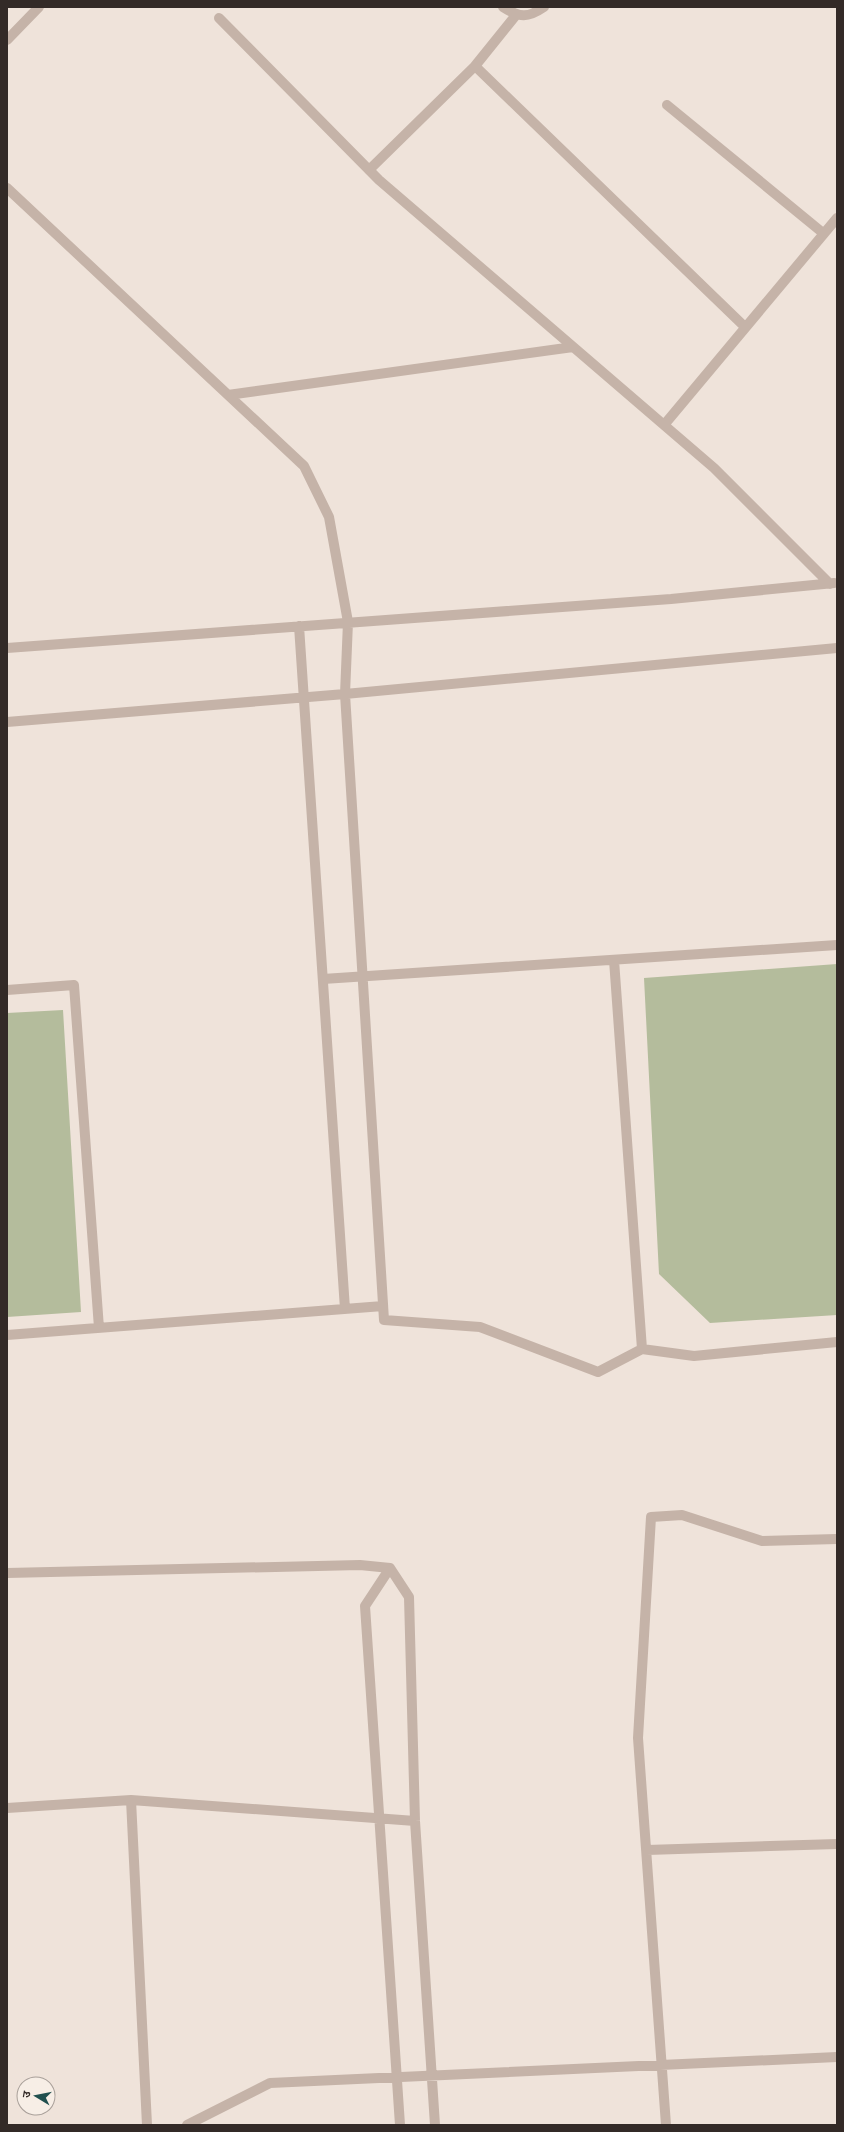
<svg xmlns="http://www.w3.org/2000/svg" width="844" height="2132" font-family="'Noto Sans','Noto Sans Devanagari',sans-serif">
  <rect width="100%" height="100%" fill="#efe3da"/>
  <path fill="#b4bc9c" d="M837 964V1315L710 1323 659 1274 644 978Z
    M63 1010 81 1312 7 1317V1013Z"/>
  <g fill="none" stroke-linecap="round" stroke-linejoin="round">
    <path stroke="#c5b3a8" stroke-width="10" d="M503 7C520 18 528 18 544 7
      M516 15 475 66 745 327
      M219 18 379 180 714 468 830 584
      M7 40 39 7
      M667 105 823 233
      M369 170 475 66
      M7 188 304 466 329 517 348 622 345 694 384 1320 480 1327 598 1372 642 1349 694 1356 837 1342
      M228 395 573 347
      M664 425 837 218
      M299 626 345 1309
      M7 648 671 599 834 583
      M7 722 345 694 837 648
      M614 960 642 1349
      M323 979 837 945
      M7 990 74 985 99 1328
      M7 1335 383 1306
      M390 1568 365 1606 400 2125
      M390 1568 409 1597 415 1821 435 2125
      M7 1573 360 1565 390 1568
      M131 1800 147 2125
      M7 1808 131 1800 415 1821
      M647 1850 837 1844
      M187 2125 270 2083 837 2057
      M666 2125 638 1738 651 1517 682 1515 762 1541 837 1539"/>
  </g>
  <rect width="844" height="2132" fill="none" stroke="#332a27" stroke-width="16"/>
  <g transform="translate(36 2096) rotate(280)"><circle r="19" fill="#f7eee6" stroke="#a9a09a"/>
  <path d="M0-3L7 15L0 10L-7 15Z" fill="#21504f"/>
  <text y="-6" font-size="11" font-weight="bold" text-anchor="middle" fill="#332a27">उ</text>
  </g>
</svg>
